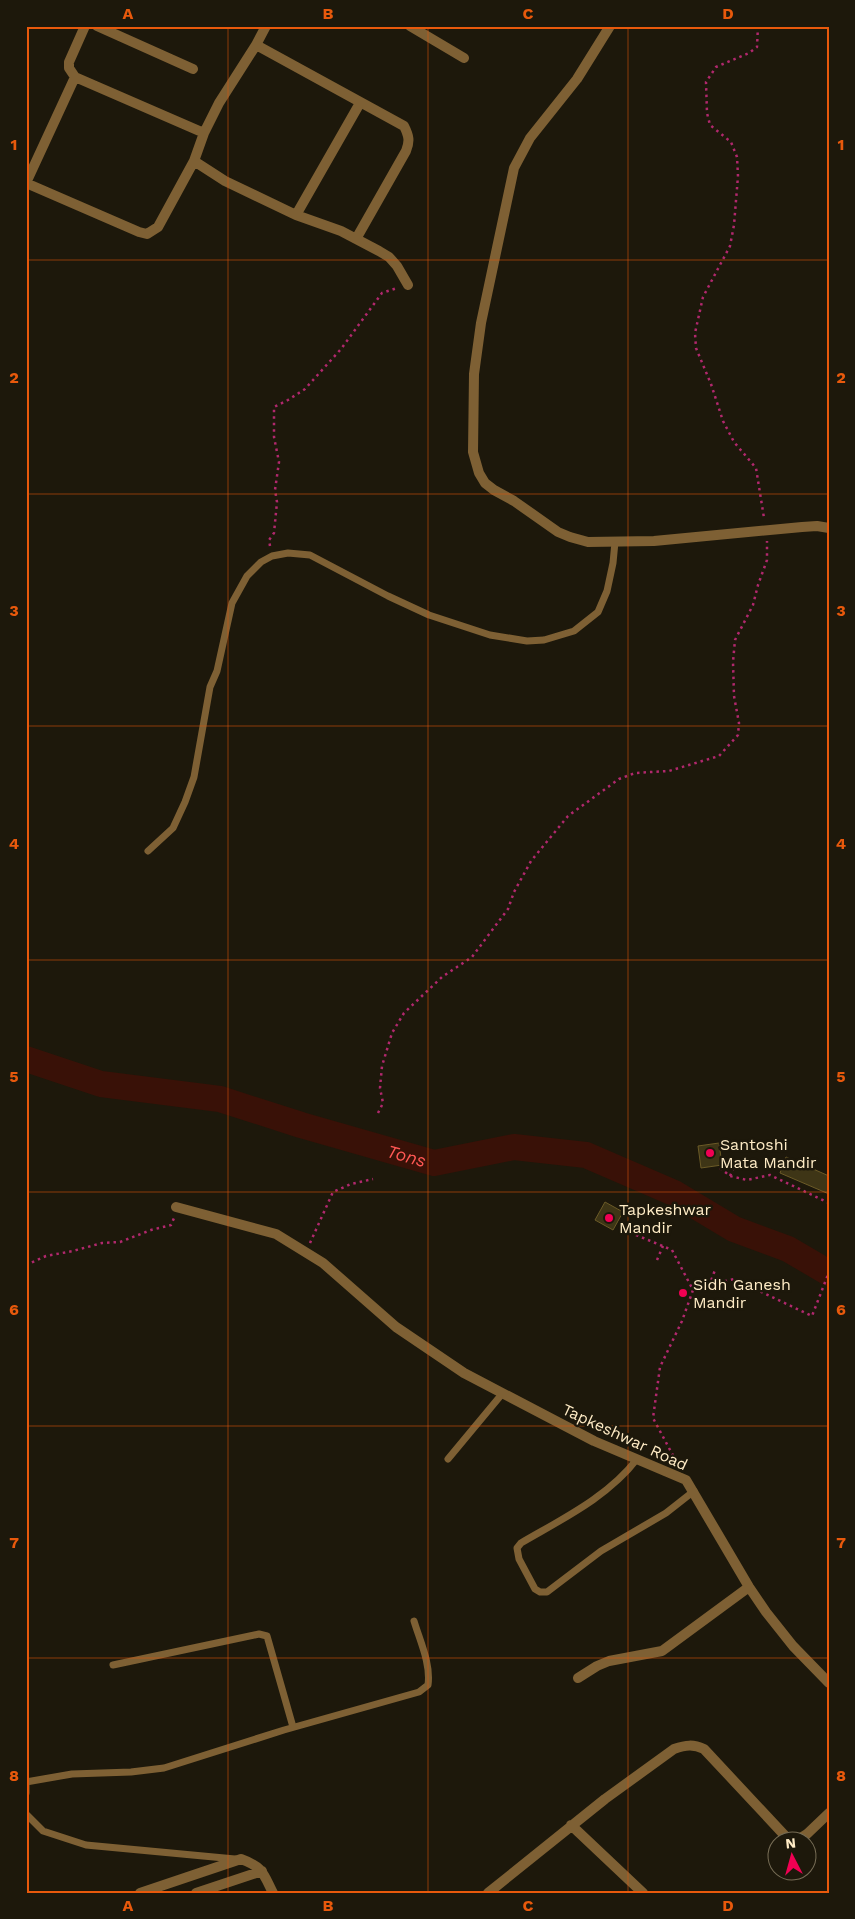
<svg xmlns="http://www.w3.org/2000/svg" width="855" height="1919" font-family="'Work Sans',sans-serif">
  <rect width="100%" height="100%" fill="#1d180b"/>
  <g fill="none" stroke-linecap="round" stroke-linejoin="round">
    <path stroke="#391107" stroke-width="26" id="s1" d="M26 1059 101 1084 220 1099 301 1125 434 1163 514 1147 586 1155 674 1193 734 1229 788 1249 829 1273"/>
  </g>
  <path fill="#3e3516" stroke="#6b5a27" d="M719 1143 722 1165 701 1168 698 1146Z
    M786 1157 829 1176V1194L780 1173Z
    M605 1202 623 1212 613 1230 595 1220Z"/>
  <g fill="none" stroke-linecap="round" stroke-linejoin="round">
    <path stroke="#b1286d" stroke-width="2.5" stroke-dasharray="2.5 4" stroke-linecap="butt" d="M758 26 757 47 749 53 716 67 706 82 707 113 710 125 731 142 737 157 738 176 734 225 730 246 703 297 695 333 696 348 711 384 723 421 734 442 756 468 764 518
      M270 546 269 540 274 533 277 502 275 490 279 462 274 437V407L288 400 305 389 341 349 382 293 397 288
      M378 1113 383 1103 380 1088 382 1066 392 1033 404 1013 442 977 472 957 508 909 514 892 531 861 568 816 619 779 635 773 669 771 719 756 738 735 739 723 734 696 733 662 735 640 753 605 758 585 767 560V541
      M720 1168 730 1176 747 1180 770 1175 829 1203
      M730 1176 735 1165
      M624 1230 672 1250 693 1290 682 1321 660 1367 653 1418 677 1463
      M310 1243 333 1192 351 1184 373 1179
      M657 1260 663 1246
      M26 1265 46 1256 73 1251 102 1243 120 1242 151 1230 171 1225 174 1218
      M709 1286 715 1270
      M693 1289 734 1279 812 1316 829 1272"/>
    <path stroke="#7e6034" stroke-width="7" d="M148 851 173 828 185 802 194 777 210 687 217 671 232 603 247 576 261 562 272 556 288 553 310 555 388 596 429 615 490 635 527 641 544 640 574 631 598 612 607 591 613 563 615 542
      M448 1459 502 1394
      M637 1459C608 1497 562 1519 521 1543L517 1548 519 1559 535 1589 540 1592H547L601 1551 666 1513 694 1491
      M113 1665 259 1634 267 1636 293 1727
      M26 1793V1782L72 1774 131 1772 164 1768 284 1730 419 1692 428 1685C431 1664 420 1641 414 1621
      M26 1814 43 1831 86 1845 235 1859"/>
    <path stroke="#7e6034" stroke-width="10" d="M85 26 69 62V68L75 77 204 133
      M97 26 193 69
      M266 26 256 45 404 126C409 136 410 141 406 151L356 239
      M410 26 464 58
      M610 26 577 79 530 138 514 168 481 323 474 374 473 452 479 473 485 483 494 490 514 501 558 532 570 537 588 542 654 541 802 527 817 526 829 528
      M256 45 219 103 204 133 194 161 225 181 296 215 341 231 379 251 389 257 397 266 408 285
      M75 77 26 183 139 232 147 234 158 227 194 161
      M296 215 360 103
      M176 1207 276 1234 323 1263 396 1327 464 1373 594 1441 686 1480 749 1587 766 1612 793 1646 829 1683
      M578 1678 597 1666 609 1661 662 1651 749 1587
      M571 1825 643 1893
      M140 1893 241 1859C263 1867 263 1873 273 1893
      M196 1893 262 1871
      M488 1893 605 1799 674 1749C686 1745 693 1744 704 1749L788 1839 796 1841 807 1834 829 1813"/>
  </g>
  <path fill="none" stroke="#e8590c" stroke-width="1" stroke-opacity="0.55" d="M228 26V1893M428 26V1893M628 26V1893M26 260H829M26 494H829M26 726H829M26 960H829M26 1192H829M26 1426H829M26 1658H829"/>
  <g fill="#f10053" stroke="#1d180b" stroke-width="2">
    <circle cx="710" cy="1153" r="5"/>
    <circle cx="609" cy="1218" r="5"/>
    <circle cx="683" cy="1293" r="5"/>
  </g>
  <g text-anchor="middle" dominant-baseline="central" stroke-width="5" stroke-linejoin="round" paint-order="stroke">
    <g font-size="16" fill="#ffecc6" stroke="#1d180b" text-anchor="start">
      <text x="720" y="1144">Santoshi<tspan x="720" dy="18">Mata Mandir</tspan></text>
      <text x="619" y="1209">Tapkeshwar<tspan x="619" dy="18">Mandir</tspan></text>
      <text x="693" y="1284">Sidh Ganesh<tspan x="693" dy="18">Mandir</tspan></text>
    </g>
    <g font-size="16" fill="#ffecc6" stroke="#1d180b">
      <text transform="translate(625 1437) rotate(25)">Tapkeshwar Road</text>
    </g>
    <g font-size="18" font-style="italic" fill="#ff5854" stroke="#1d180b">
      <text stroke="none"><textPath href="#s1" startOffset="394">Tons</textPath></text>
    </g>
  </g>
  <rect width="855" height="1919" fill="none" stroke="#1d180b" stroke-width="55"/>
  <g transform="translate(792 1856) rotate(354)"><circle r="24" fill="#1d180b" stroke="#776d56"/>
  <path d="M0-4L9 19L0 12L-9 19Z" fill="#f10053"/>
  <text y="-8" font-size="14" font-weight="bold" text-anchor="middle" fill="#ffecc6">N</text>
  </g>
  <rect x="28" y="28" width="800" height="1864" fill="none" stroke="#e8590c" stroke-width="2"/>
  <g font-size="16" text-anchor="middle" font-weight="bold" fill="#e8590c">
    <text x="128" y="19">A</text>
    <text x="328" y="19">B</text>
    <text x="528" y="19">C</text>
    <text x="728" y="19">D</text>
    <text x="14" y="150">1</text>
    <text x="841" y="150">1</text>
    <text x="14" y="383">2</text>
    <text x="841" y="383">2</text>
    <text x="14" y="616">3</text>
    <text x="841" y="616">3</text>
    <text x="14" y="849">4</text>
    <text x="841" y="849">4</text>
    <text x="14" y="1082">5</text>
    <text x="841" y="1082">5</text>
    <text x="14" y="1315">6</text>
    <text x="841" y="1315">6</text>
    <text x="14" y="1548">7</text>
    <text x="841" y="1548">7</text>
    <text x="14" y="1781">8</text>
    <text x="841" y="1781">8</text>
    <text x="128" y="1911">A</text>
    <text x="328" y="1911">B</text>
    <text x="528" y="1911">C</text>
    <text x="728" y="1911">D</text>
  </g>
</svg>
